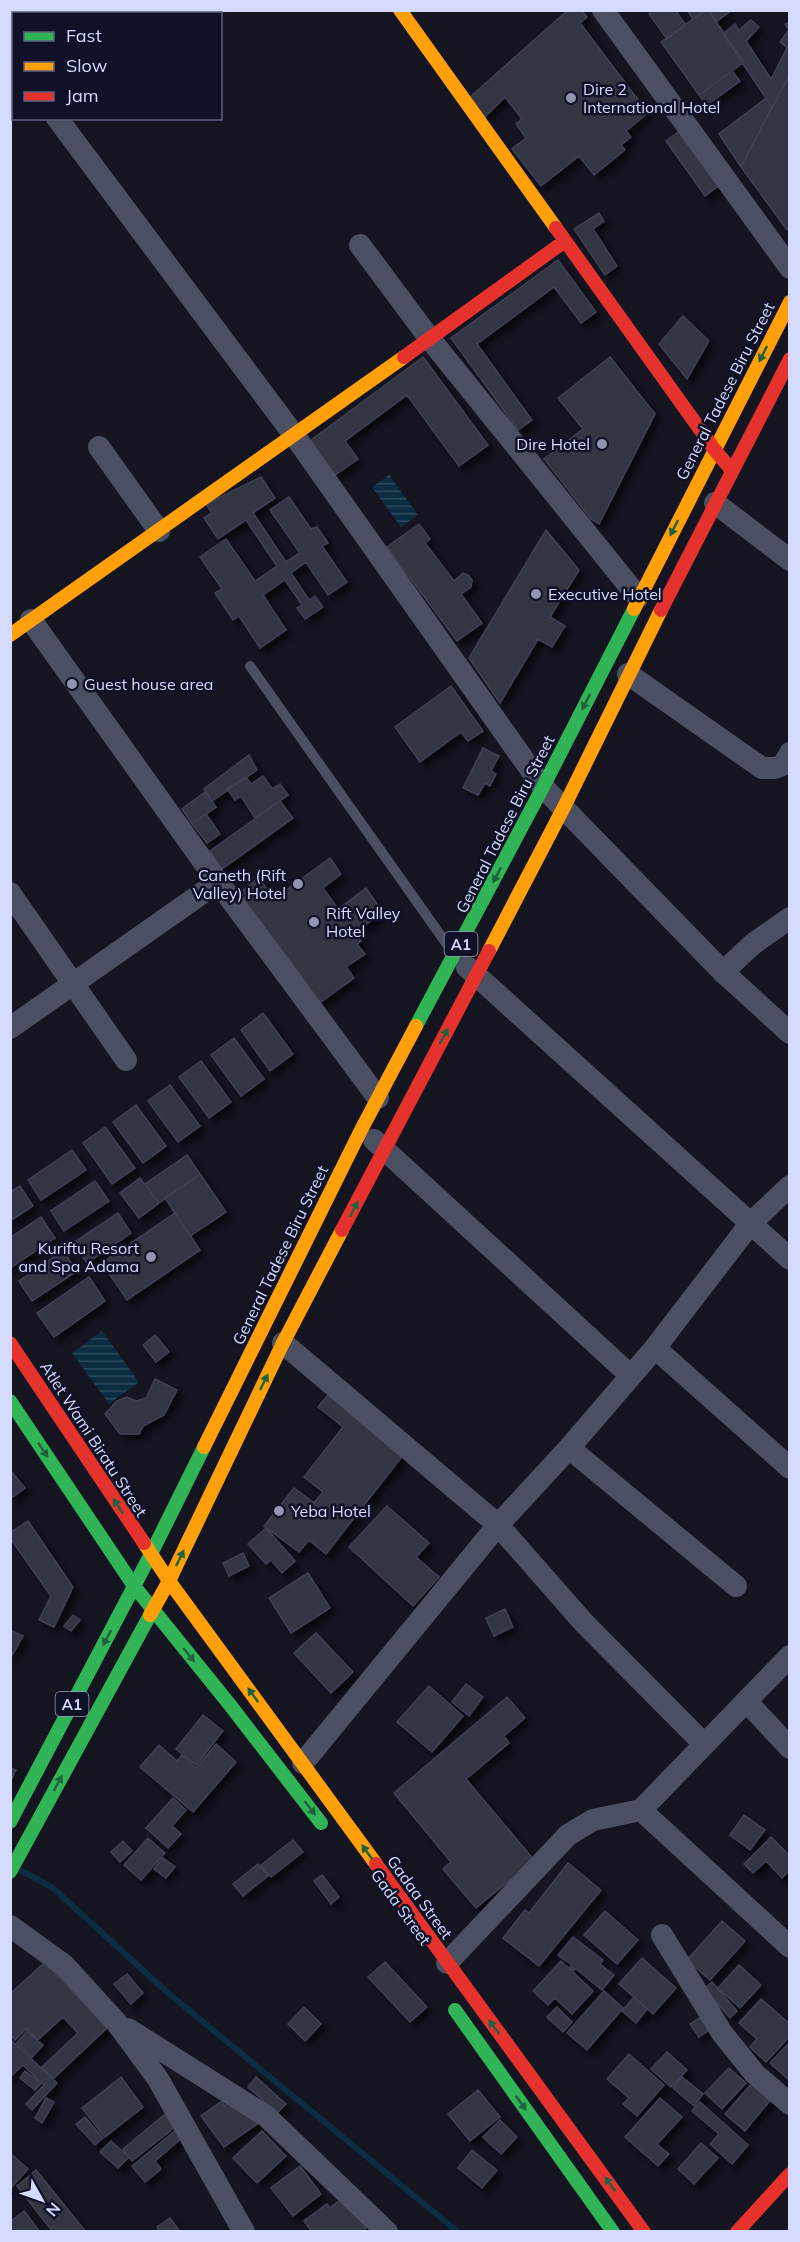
<svg xmlns="http://www.w3.org/2000/svg" width="800" height="2242" font-family="Mulish,sans-serif">
  <defs>
    <pattern id="water-rules" width="6" height="5" patternUnits="userSpaceOnUse" patternTransform="scale(1.5)"><rect width="6" height="5" fill="#0c2c41"/><path d="M0 2.5h6" fill="none" stroke="#2e4a5e"/></pattern>
    <filter id="shadow"><feDropShadow dx="5.5" dy="5.5" stdDeviation="3" flood-color="#0009"/></filter>
  </defs>
  <rect width="100%" height="100%" fill="#141521"/>
  <path fill="url(#water-rules)" d="M389 475 418 515 401 527 372 487Z
    M102 1331 139 1382 109 1404 72 1353Z"/>
  <g fill="none" stroke-linecap="round" stroke-linejoin="round">
    <path stroke="#0c2c41" stroke-width="6" d="M22 1871 53 1888 168 1993 458 2232"/>
  </g>
  <path fill="#323443" stroke="#3f4055" stroke-width="1.5" filter="url(#shadow)" d="M568 10H581L587 17 580 23 648 113 626 131 631 137 621 145 625 150 594 175 579 156 541 186 512 149 526 138 516 124 522 119 505 97 485 117 469 98Z
    M654 10H675L686 25 667 39 649 14Z
    M687 10H706L693 19Z
    M706 10H708L744 62 699 95 661 42Z
    M708 10H728L729 12 717 21Z
    M751 20 759 27 746 41 771 79 787 48 780 42 789 30 785 24 790 22V74L772 107 723 34 735 24 739 30Z
    M732 71 740 81 707 105 699 95Z
    M790 74V226L787 230 741 167Z
    M766 98 772 107 741 167 719 134Z
    M680 131 718 186 705 196 666 141Z
    M599 213 604 221 593 229 617 266 605 275 574 229Z
    M558 260 596 312 581 323 554 287 477 344 532 420 518 430 451 338Z
    M683 316 709 341 687 379 659 344Z
    M423 357 488 445 459 466 407 395 345 441 358 459 335 475 310 441Z
    M610 357 655 414 599 524 591 519 544 459 583 429 558 398Z
    M261 477 275 498 253 513 286 562 300 553 270 510 289 497 311 529 317 527 328 543 322 546 347 582 328 595 306 562 291 573 309 600 315 596 323 607 305 619 297 608 302 605 285 580 263 595 286 630 260 648 239 616 233 620 215 593 222 589 200 557 226 539 255 581 277 566 246 520 218 539 204 518 212 513 206 504Z
    M419 524 430 539 425 543 454 581 463 573 468 575 472 580 471 587 461 594 482 623 457 641 387 547Z
    M546 530 579 570 550 617 565 626 552 647 538 639 500 703 469 658Z
    M451 686 483 731 468 741 461 732 420 762 395 727Z
    M483 748 499 756 491 771 496 774 490 786 485 783 478 795 463 788Z
    M249 755 257 770 212 801 204 789Z
    M263 776 272 789 280 784 288 795 255 818 241 796 235 800 227 789 246 777 251 784Z
    M205 792 216 807 192 824 182 809Z
    M280 801 293 818 222 869 210 851Z
    M206 814 220 834 207 843 192 824Z
    M330 858 341 874 323 888 338 909 366 888 383 912 355 933 361 941 357 944 365 954 346 967 354 978 318 1004 238 894 259 878 274 899Z
    M263 1013 293 1054 270 1071 241 1030Z
    M234 1038 264 1079 241 1096 211 1055Z
    M201 1061 231 1102 209 1118 179 1077Z
    M170 1085 200 1126 178 1142 148 1101Z
    M136 1105 166 1146 143 1163 113 1122Z
    M105 1127 135 1168 112 1184 83 1143Z
    M72 1150 86 1170 41 1200 28 1180Z
    M187 1155 200 1174 159 1203 145 1184Z
    M200 1174 226 1212 190 1236 165 1198Z
    M140 1178 159 1203 139 1218 120 1193Z
    M95 1181 109 1201 64 1231 51 1211Z
    M20 1186 33 1206 10 1221V1192Z
    M118 1213 131 1233 87 1263 73 1243Z
    M175 1213 200 1250 127 1300 102 1263Z
    M41 1217 55 1238 10 1268V1238Z
    M63 1251 77 1271 32 1301 19 1281Z
    M89 1277 105 1301 54 1337 37 1313Z
    M155 1335 169 1352 156 1362 143 1345Z
    M155 1379 177 1390 164 1415 143 1426 139 1434H120L105 1414 117 1401 127 1397 136 1401 146 1398Z
    M328 1395 404 1454 326 1554 309 1540 299 1552 264 1526 294 1488 314 1503 323 1492 304 1477 343 1427 318 1407Z
    M10 1470 25 1488 10 1499Z
    M387 1506 429 1543 416 1557 439 1577 413 1606 349 1547Z
    M28 1521 73 1587 54 1627 39 1620 51 1596 10 1538V1533Z
    M266 1528 295 1561 282 1573 271 1560 266 1564 248 1544Z
    M243 1553 249 1566 229 1576 223 1563Z
    M308 1573 330 1608 291 1633 269 1598Z
    M505 1609 513 1627 494 1636 486 1618Z
    M73 1615 80 1620 71 1631 64 1626Z
    M10 1630 23 1636 10 1659Z
    M316 1633 353 1672 331 1693 294 1653Z
    M466 1684 483 1697 469 1716 452 1702Z
    M429 1686 463 1716 432 1752 397 1722Z
    M507 1697 525 1718 504 1736 509 1743 466 1779 534 1860 476 1908 443 1869 451 1862 394 1793Z
    M203 1715 223 1731 196 1765 176 1749Z
    M216 1744 236 1762 193 1812 140 1767 159 1745 177 1761 182 1755 196 1768Z
    M10 1768 16 1770 10 1782Z
    M173 1798 186 1810 172 1826 181 1834 168 1848 146 1828Z
    M744 1815 765 1830 750 1850 730 1835Z
    M771 1837 790 1856V1870L782 1878 766 1861 753 1873 744 1864Z
    M148 1838 165 1853 141 1880 124 1865Z
    M293 1840 303 1852 271 1877 261 1865Z
    M123 1841 132 1851 120 1862 111 1852Z
    M163 1858 175 1867 166 1878 154 1869Z
    M568 1863 601 1890 539 1966 503 1938 525 1910 529 1913Z
    M258 1864 268 1876 243 1896 233 1884Z
    M322 1875 339 1897 331 1904 314 1881Z
    M605 1911 638 1940 617 1964 584 1935Z
    M722 1921 745 1941 710 1980 687 1960Z
    M573 1937 603 1960 600 1964 614 1975 602 1990 575 1968 573 1971 569 1968 572 1965 558 1955Z
    M642 1958 676 1988 653 2014 619 1984Z
    M561 1961 593 1991 572 2014 555 1998 548 2005 533 1991Z
    M45 1962 107 2028 53 2079 42 2067 78 2033 63 2017 38 2040 27 2028 15 2040 10 2035V1994Z
    M385 1962 427 2007 410 2022 368 1977Z
    M739 1965 761 1985 740 2008 718 1988Z
    M127 1974 143 1993 131 2004 114 1984Z
    M712 1982 737 2011 730 2018 704 1989Z
    M604 1991 623 2008 587 2050 567 2033Z
    M634 1997 647 2009 636 2023 622 2011Z
    M761 1999 790 2024V2036L766 2062 750 2047 757 2039 739 2023Z
    M304 2007 321 2024 305 2041 288 2024Z
    M557 2007 572 2022 563 2032 547 2017Z
    M701 2017 709 2030 699 2037 690 2024Z
    M27 2031 43 2045 32 2057 17 2043Z
    M10 2039 57 2083 32 2110 26 2104 44 2085 23 2065 10 2077Z
    M790 2042V2077L788 2079 770 2063Z
    M667 2052 687 2070 671 2087 651 2069Z
    M629 2054 664 2085 637 2116 623 2104 629 2098 607 2079Z
    M729 2068 746 2083 722 2109 705 2093Z
    M25 2071 41 2083 35 2090 20 2078Z
    M121 2077 143 2107 105 2137 82 2108Z
    M256 2077 286 2104 277 2113 248 2087Z
    M682 2077 703 2094 694 2106 673 2088Z
    M753 2082 772 2098 745 2131 725 2114Z
    M478 2090 500 2117 470 2141 448 2114Z
    M240 2095 260 2122 224 2147 201 2116 222 2101 225 2106Z
    M46 2098 54 2102 42 2123 35 2118Z
    M660 2098 682 2117 657 2144 669 2154 658 2166 625 2137Z
    M700 2102 748 2145 732 2164 710 2144 719 2134 692 2111Z
    M165 2114 175 2127 132 2161 123 2149Z
    M85 2117 103 2138 95 2145 76 2124Z
    M500 2120 517 2137 501 2154 483 2137Z
    M176 2130 182 2138 155 2161 161 2169 145 2182 132 2166Z
    M262 2131 286 2156 257 2183 233 2158Z
    M111 2141 129 2157 118 2168 100 2152Z
    M701 2143 718 2158 694 2184 678 2169Z
    M472 2150 497 2170 482 2188 458 2168Z
    M10 2153 28 2169 10 2189Z
    M300 2166 321 2194 293 2216 271 2188Z
    M36 2170 86 2232H53L17 2186Z
    M346 2195 369 2225 362 2232H312L304 2221 327 2204 330 2208Z
    M24 2211 40 2232H10V2222Z
    M170 2218 180 2232H160L157 2227Z"/>
  <g fill="none" stroke-linecap="round" stroke-linejoin="round">
    <path stroke="#4a4f62" stroke-width="10" d="M250 666 451 950"/>
    <path stroke="#4a4f62" stroke-width="22" d="M603 10 790 268
      M10 56 14 60
      M57 118 294 435 543 787 723 972 790 1033
      M360 245 430 339 638 597
      M99 447 159 531
      M715 503 790 560
      M31 620 218 882 378 1098
      M628 674 762 768H775L783 765 790 753
      M10 893 126 1060
      M467 967 790 1259
      M723 972 753 944 790 918
      M10 1028 218 882
      M374 1140 631 1376
      M283 1343 498 1525 584 1623 704 1744
      M655 1348 790 1468
      M569 1448 736 1586
      M746 1701 790 1748
      M303 1763 498 1525 569 1448 655 1348 750 1224 790 1186
      M641 1810 790 1947
      M10 1926 64 1965 116 2022 158 2079 244 2232
      M662 1935 722 2033 755 2074 790 2104
      M447 1963 568 1835 593 1820 641 1810 790 1656
      M128 2029 266 2116 387 2232"/>
    <path stroke="#30b455" stroke-width="14" d="M416 1026 543 787 634 609
      M10 1401 134 1586 230 1705 321 1823
      M10 1822 151 1554 204 1447
      M10 1872 150 1615
      M455 2010 613 2232"/>
    <path stroke="#ff9f0a" stroke-width="14" d="M400 10 556 228
      M634 609 790 302
      M10 635 404 357
      M489 951 564 807 661 610
      M204 1447 361 1130 416 1026
      M144 1543 169 1581 376 1864
      M150 1615 169 1581 283 1343 342 1230"/>
    <path stroke="#e5322d" stroke-width="14" d="M556 228 714 449 729 467
      M404 357 565 241
      M661 610 790 359
      M342 1230 489 951
      M10 1343 144 1543
      M376 1864 644 2232
      M737 2232 790 2174"/>
  </g>
  <defs><path id="oneway-solid" d="M-6-.8H1V-3.2L6.5 0L1 3.2V.8H-6Z" transform="scale(1.5)"/></defs>
  <g fill="#20623e">
    <use href="#oneway-solid" transform="translate(763 354) rotate(117)"/>
    <use href="#oneway-solid" transform="translate(674 528) rotate(117)"/>
    <use href="#oneway-solid" transform="translate(586 702) rotate(117)"/>
    <use href="#oneway-solid" transform="translate(497 875) rotate(118)"/>
    <use href="#oneway-solid" transform="translate(444 1036) rotate(-62)"/>
    <use href="#oneway-solid" transform="translate(354 1209) rotate(-63)"/>
    <use href="#oneway-solid" transform="translate(264 1382) rotate(-64)"/>
    <use href="#oneway-solid" transform="translate(43 1450) rotate(56)"/>
    <use href="#oneway-solid" transform="translate(118 1506) rotate(-123)"/>
    <use href="#oneway-solid" transform="translate(180 1558) rotate(-64)"/>
    <use href="#oneway-solid" transform="translate(107 1638) rotate(118)"/>
    <use href="#oneway-solid" transform="translate(189 1655) rotate(51)"/>
    <use href="#oneway-solid" transform="translate(253 1695) rotate(-126)"/>
    <use href="#oneway-solid" transform="translate(58 1783) rotate(-62)"/>
    <use href="#oneway-solid" transform="translate(310 1808) rotate(52)"/>
    <use href="#oneway-solid" transform="translate(367 1852) rotate(-126)"/>
    <use href="#oneway-solid" transform="translate(494 2027) rotate(-126)"/>
    <use href="#oneway-solid" transform="translate(521 2103) rotate(54)"/>
    <use href="#oneway-solid" transform="translate(610 2184) rotate(-126)"/>
  </g>
  <g fill="#9196b1" stroke="#0f1126" stroke-width="2">
    <circle cx="571" cy="98" r="6"/>
    <circle cx="602" cy="444" r="6"/>
    <circle cx="536" cy="594" r="6"/>
    <circle cx="72" cy="684" r="6"/>
    <circle cx="298" cy="884" r="6"/>
    <circle cx="314" cy="922" r="6"/>
    <circle cx="151" cy="1257" r="6"/>
    <circle cx="279" cy="1511" r="6"/>
  </g>
  <g text-anchor="middle" dominant-baseline="central" stroke-width="5" stroke-linejoin="round" paint-order="stroke">
    <g fill="#0f1126" stroke="#9a9ebe" stroke-width="1.5">
      <rect x="444.5" y="932" width="33" height="24" rx="4.5"/>
      <rect x="55.5" y="1692" width="33" height="24" rx="4.5"/>
    </g>
    <g font-size="15" font-weight="bold" fill="#d5dbff">
      <text x="461" y="944">A1</text>
      <text x="72" y="1704">A1</text>
    </g>
    <g font-size="16" fill="#d5dbff" stroke="#0f1126" text-anchor="start">
      <text x="583" y="89">Dire 2<tspan x="583" dy="18">International Hotel</tspan></text>
      <text x="590" y="444" text-anchor="end">Dire Hotel</text>
      <text x="548" y="594">Executive Hotel</text>
      <text x="84" y="684">Guest house area</text>
      <text x="286" y="875" text-anchor="end">Caneth (Rift<tspan x="286" dy="18">Valley) Hotel</tspan></text>
      <text x="326" y="913">Rift Valley<tspan x="326" dy="18">Hotel</tspan></text>
      <text x="139" y="1248" text-anchor="end">Kuriftu Resort<tspan x="139" dy="18">and Spa Adama</tspan></text>
      <text x="291" y="1511">Yeba Hotel</text>
    </g>
    <g font-size="16" fill="#d5dbff" stroke="#0f1126">
      <text transform="translate(725 391) rotate(-63)">General Tadese Biru Street</text>
      <text transform="translate(505 824) rotate(-63)">General Tadese Biru Street</text>
      <text transform="translate(280 1255) rotate(-64)">General Tadese Biru Street</text>
      <text transform="translate(94 1439) rotate(57)">Atlet Wami Biratu Street</text>
      <text transform="translate(420 1897) rotate(54)">Gadaa Street</text>
      <text transform="translate(401 1907) rotate(54)">Gada Street</text>
    </g>
  </g>
  <rect width="800" height="2242" fill="none" stroke="#d5dbff" stroke-width="24"/>
  <rect x="12" y="12" width="210" height="108" fill="#0f1126" stroke="#5e627d" stroke-width="1.5"/>
  <rect x="24" y="32" width="30" height="9" fill="#30b455" stroke="#5e627d" stroke-width="1.5"/>
  <text x="66" y="42" font-size="18" fill="#d5dbff">Fast</text>
  <rect x="24" y="62" width="30" height="9" fill="#ff9f0a" stroke="#5e627d" stroke-width="1.5"/>
  <text x="66" y="72" font-size="18" fill="#d5dbff">Slow</text>
  <rect x="24" y="92" width="30" height="9" fill="#e5322d" stroke="#5e627d" stroke-width="1.5"/>
  <text x="66" y="102" font-size="18" fill="#d5dbff">Jam</text>
  <g transform="translate(42 2200) rotate(130)" stroke="#0f1126" stroke-width="4.5" paint-order="stroke">
  <path d="M0-4.5L10 22L0 15L-10 22Z" fill="#d5dbff"/>
  <text y="-9" font-size="16" font-weight="bold" text-anchor="middle" fill="#d5dbff">N</text>
  </g>
</svg>
